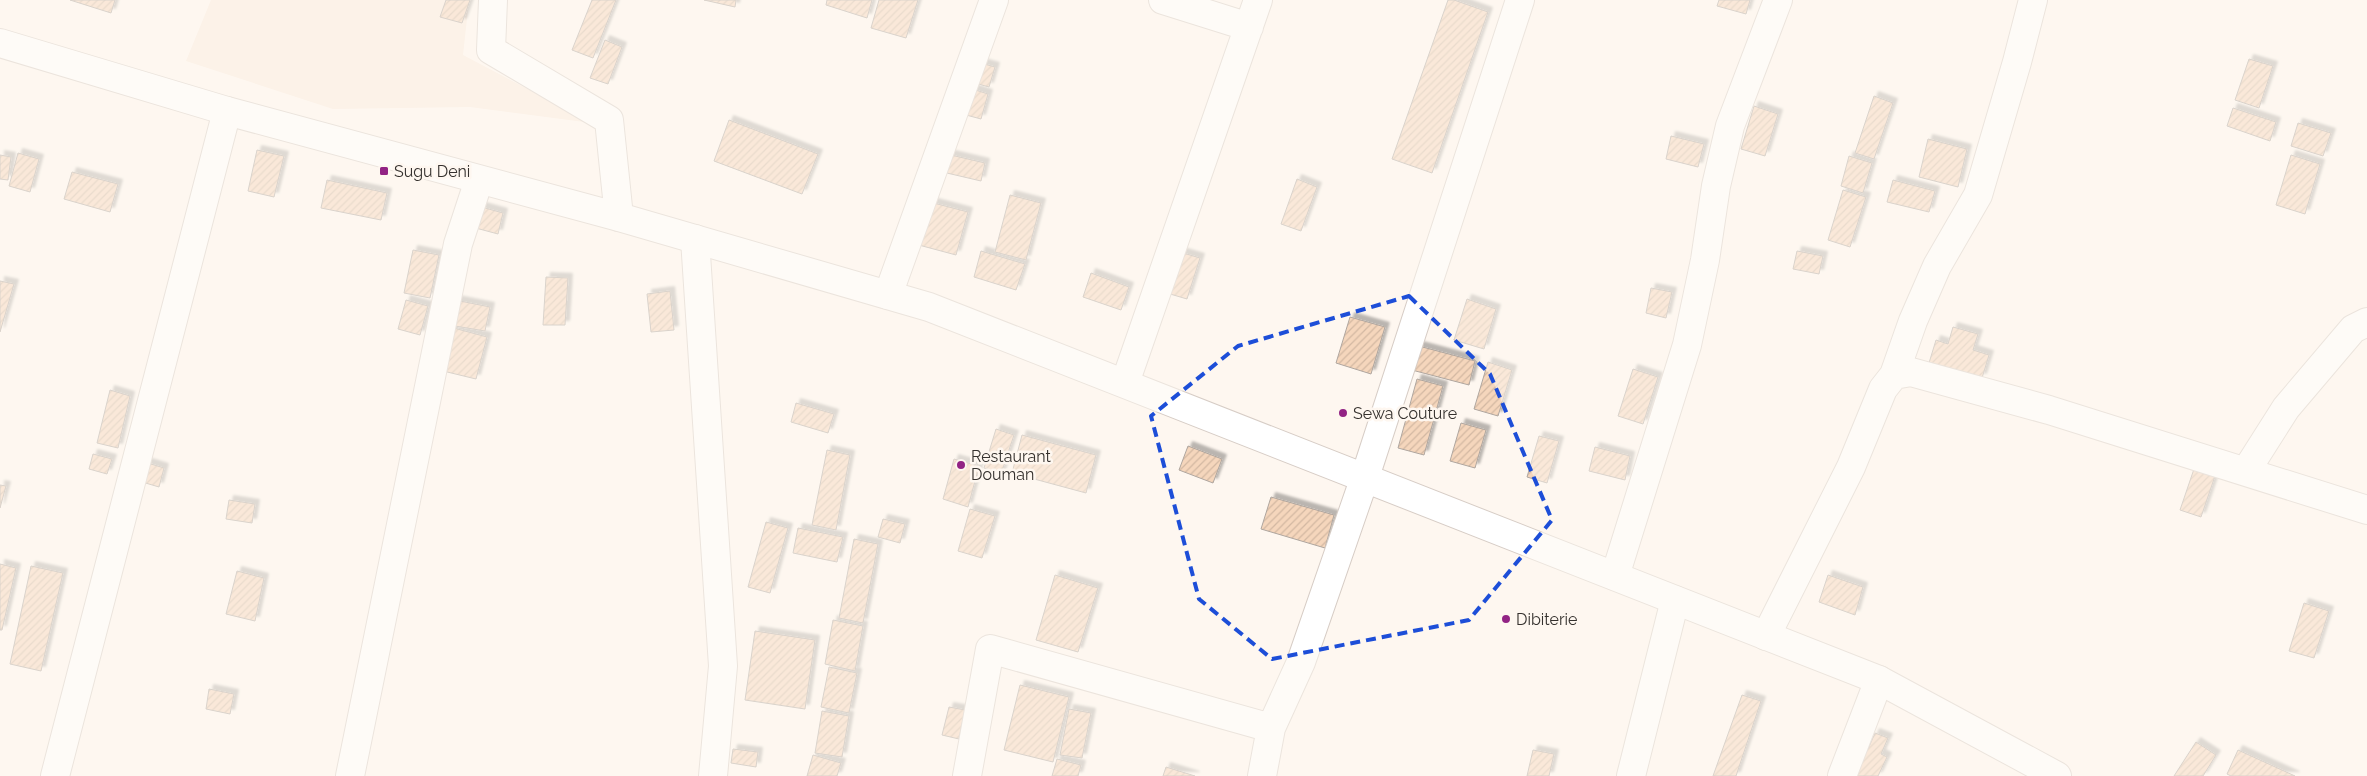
<svg xmlns="http://www.w3.org/2000/svg" width="2367" height="776" font-family="Raleway,sans-serif">
  <defs>
    <pattern id="building-hatch" width="6" height="6" patternUnits="userSpaceOnUse" patternTransform="scale(1.25)"><rect width="6" height="6" fill="#f5d6bc"/><path d="M-1 1l2-2M0 6l6-6M5 7l2-2" fill="none" stroke="#d3b8a2"/></pattern>
    <filter id="shadow"><feDropShadow dx="4.5" dy="-4.5" stdDeviation="1" flood-color="#0004"/></filter>
  </defs>
  <rect width="100%" height="100%" fill="#fef7f0"/>
  <path fill="#faeadd" d="M211 0H469L463 55 592 123 470 107 333 109 186 61Z"/>
  <path fill="url(#building-hatch)" stroke="#afa69f" filter="url(#shadow)" d="M70 0H115L111 13Z
    M446 0H470L462 23 440 17Z
    M592 0H616L593 58 572 50Z
    M704 0H736L735 7Z
    M827 0H872L867 18 826 5Z
    M879 0H918L906 38 871 28Z
    M1448 0H1454L1488 12 1432 173 1392 159Z
    M1719 0H1750L1746 14 1717 6Z
    M605 40 622 47 608 84 590 78Z
    M2249 59 2273 66 2259 108 2235 100Z
    M970 60 995 67 989 87 964 80Z
    M963 86 988 94 981 119 955 112Z
    M1874 96 1893 103 1874 159 1855 153Z
    M1754 106 1778 114 1765 156 1741 149Z
    M2233 108 2276 122 2270 141 2227 126Z
    M729 120 818 154 802 194 714 161Z
    M2298 123 2331 133 2323 156 2291 146Z
    M1671 136 1704 144 1698 167 1666 159Z
    M1928 139 1967 149 1958 187 1919 177Z
    M257 150 284 156 274 197 248 191Z
    M938 152 985 163 981 181 934 170Z
    M18 153 39 159 30 192 9 186Z
    M0 155 11 157 8 180 0 179Z
    M2291 155 2320 164 2305 214 2276 205Z
    M1849 156 1872 163 1863 193 1841 186Z
    M72 172 118 184 110 212 64 199Z
    M1297 179 1317 187 1301 231 1281 224Z
    M327 180 387 193 381 220 321 208Z
    M1893 180 1935 191 1929 212 1887 202Z
    M1843 190 1866 197 1850 247 1828 240Z
    M1010 195 1041 203 1026 260 995 252Z
    M926 201 968 212 956 255 915 244Z
    M478 206 503 213 498 234 472 227Z
    M413 250 439 255 430 298 404 293Z
    M1173 250 1200 258 1187 299 1160 291Z
    M981 251 1025 264 1016 290 974 277Z
    M1797 251 1823 256 1819 274 1793 269Z
    M1091 273 1129 287 1121 310 1083 297Z
    M546 277 568 278 565 325H543Z
    M0 281 14 284 0 332Z
    M1651 288 1672 292 1666 318 1646 313Z
    M670 291 674 330 651 332 647 294Z
    M1467 299 1496 309 1484 349 1454 340Z
    M406 300 428 306 420 335 398 329Z
    M455 300 490 307 485 331 449 325Z
    M1350 317 1385 327 1371 374 1336 363Z
    M450 327 487 337 476 379 439 370Z
    M1953 327 1978 334 1973 350 1989 355 1982 378 1929 363 1936 340 1948 344Z
    M1415 345 1475 361 1469 385 1408 369Z
    M1488 362 1512 370 1498 416 1474 409Z
    M1633 369 1658 377 1643 424 1618 416Z
    M1417 379 1443 386 1424 455 1398 448Z
    M110 390 130 396 118 448 97 443Z
    M796 403 834 414 828 433 791 422Z
    M1461 423 1486 430 1475 468 1450 461Z
    M996 429 1014 435 1001 474 984 468Z
    M1022 435 1096 455 1086 493 1012 473Z
    M1539 436 1559 441 1547 483 1527 477Z
    M1188 446 1222 459 1213 483 1179 470Z
    M1595 447 1630 456 1625 480 1589 471Z
    M827 450 850 455 836 530 812 525Z
    M93 454 112 459 107 474 89 469Z
    M954 459 979 466 968 507 943 499Z
    M138 460 164 468 159 487 132 479Z
    M2195 466 2216 473 2201 517 2180 510Z
    M0 485 6 486 0 508Z
    M1271 497 1334 515 1325 548 1261 529Z
    M229 500 255 504 252 523 226 519Z
    M970 509 995 516 982 558 958 551Z
    M883 519 905 524 900 543 878 537Z
    M766 522 788 528 770 593 748 587Z
    M798 528 843 537 837 562 793 553Z
    M854 539 878 544 863 623 839 618Z
    M0 564 16 568 2 630H0Z
    M31 566 63 573 41 671 10 664Z
    M237 571 264 578 255 621 226 614Z
    M1055 575 1098 588 1078 652 1036 640Z
    M1828 575 1863 587 1855 615 1819 602Z
    M2304 603 2329 611 2314 658 2289 651Z
    M833 620 863 626 855 671 825 664Z
    M755 631 815 640 805 709 745 700Z
    M829 667 857 673 849 713 821 707Z
    M1020 685 1069 697 1053 762 1004 750Z
    M209 689 234 694 230 714 206 709Z
    M1742 695 1761 701 1736 776H1713Z
    M949 707 965 710 959 739 942 735Z
    M1069 709 1091 713 1082 758 1060 755Z
    M822 711 849 716 842 757 815 753Z
    M1875 733 1888 738 1881 754 1887 757 1878 776H1845L1858 744 1868 749Z
    M2196 742 2216 755 2203 776H2174Z
    M733 749 758 752 756 767 731 763Z
    M1533 750 1554 754 1549 776H1527Z
    M2238 750 2295 776H2231L2227 774Z
    M813 755 841 763 837 776H807Z
    M1057 759 1081 765 1078 776H1052Z
    M1166 767 1195 776H1163Z"/>
  <g fill="none" stroke-linecap="round" stroke-linejoin="round">
    <g stroke="#d7cdc6" stroke-width="30">
      <path id="street" d="M493 0 491 50 609 120 619 217
        M1163 0 1249 27
        M695 239 723 666 713 776
        M888 295 994 0
        M1894 375 1913 321 1937 266 1978 195 2017 62 2033 0
        M1125 383 1258 0
        M2246 471 2286 408 2353 329 2367 322
        M1615 576 1687 345 1705 260 1716 186 1730 126 1778 0
        M1766 636 1851 467 1883 389 1894 375 1911 372 2049 410 2367 510
        M55 776 227 111
        M350 776 458 244 479 180
        M967 776 990 649 1271 728
        M1262 776 1271 728 1301 662 1365 477 1520 0
        M1631 776 1675 600
        M1842 776 1879 680"/>
    </g>
    <g stroke="#d7cdc6" stroke-width="30">
      <path id="secondary" d="M0 43 227 111 619 217 929 307 1879 680 2057 776"/>
    </g>
    <use href="#street" stroke="#fff" stroke-width="28"/>
    <use href="#secondary" stroke="#fff" stroke-width="28"/>
  </g>
  <path d="M0 0H2367V776H0ZM1409 296 1490 374 1552 520 1469 620 1272 659 1199 599 1151 416 1238 346Z" fill="#fef7f0" fill-opacity=".55" fill-rule="evenodd"/>
  <path fill="none" stroke="#1d4ed8" stroke-width="4" stroke-dasharray="10 6" stroke-linejoin="round" d="M1409 296 1490 374 1552 520 1469 620 1272 659 1199 599 1151 416 1238 346Z"/>
  <g fill="#922384" stroke="#fef7f0" stroke-width="2">
    <rect x="379" y="166" width="10" height="10" rx="2.5"/>
    <circle cx="1343" cy="413" r="5"/>
    <circle cx="961" cy="465" r="5"/>
    <circle cx="1506" cy="619" r="5"/>
  </g>
  <g text-anchor="middle" dominant-baseline="central" stroke-width="5" stroke-linejoin="round" paint-order="stroke">
    <g font-size="16" fill="#35312e" stroke="#fef7f0" text-anchor="start">
      <text x="394" y="171">Sugu Deni</text>
      <text x="1353" y="413">Sewa Couture</text>
      <text x="971" y="456">Restaurant<tspan x="971" dy="18">Douman</tspan></text>
      <text x="1516" y="619">Dibiterie</text>
    </g>
  </g>
</svg>
